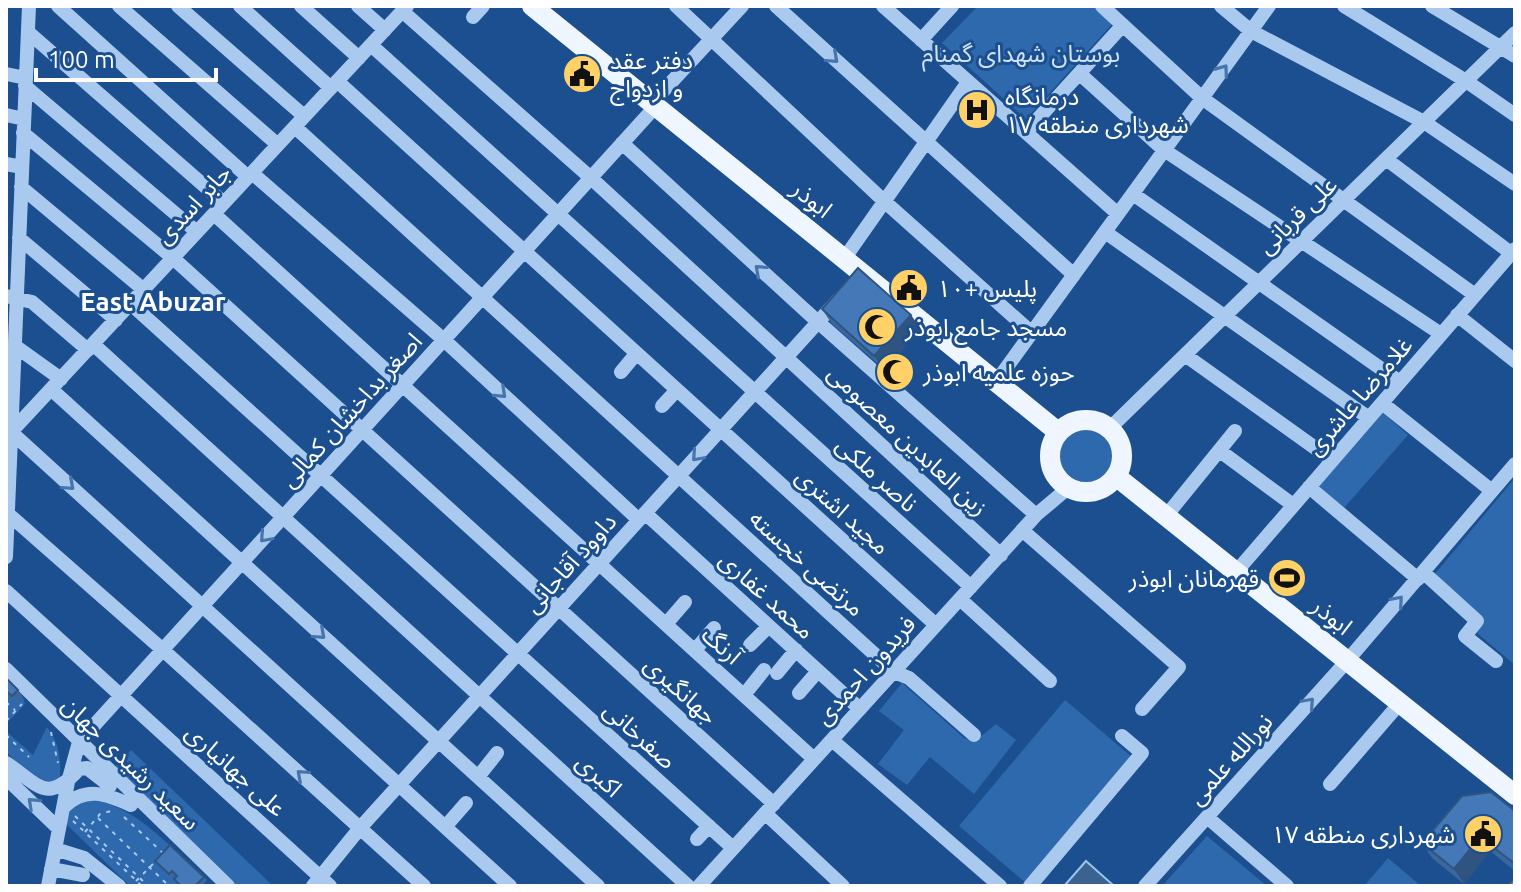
<svg xmlns="http://www.w3.org/2000/svg" width="1521" height="892" font-family="Ubuntu,'Noto Sans Arabic',sans-serif">
  <rect width="100%" height="100%" fill="#1b4f8f"/>
  <path fill="#2e69ad" d="M978 6H1099L1115 21 1026 119 942 43Z
    M1381 411 1408 435 1344 508 1317 485Z
    M1054 457a32 32 0 1 1 64 0a32 32 0 1 1-64 0Z
    M1515 478V665L1477 633 1482 620 1434 575Z
    M902 683 964 738 974 742 996 724 1016 740 974 794 930 757 907 785 878 764 904 730 879 711Z
    M6 693 17 703 23 697 25 704 6 724Z
    M1065 700 1133 758 1027 884 959 826Z
    M47 727C59 742 61 758 60 777L52 784 35 780 6 752V731L33 755Z
    M131 750 272 885 271 886H232L111 771Z
    M92 798C129 809 145 823 173 848L172 878 175 875 179 879 177 883 180 886H130L64 822 71 805Z
    M1207 836 1267 886H1162Z
    M1388 858 1421 886H1364Z"/>
  <path fill="#3c6290" stroke="#9cc4f0" stroke-width="2" d="M1086 861 1113 885 1112 886H1064Z"/>
  <g fill="none" stroke-linecap="round" stroke-linejoin="round">
    <path stroke="#a9c9ee" stroke-width="2" stroke-dasharray="4 6" stroke-linecap="butt" d="M6 702 15 710
      M6 721 22 704
      M51 732 58 763
      M6 735 29 757
      M75 816 148 886
      M124 817 163 853
      M98 818 169 886
      M73 821 142 886
      M85 832 100 814 111 811
      M136 881 157 860"/>
    <path stroke="#a9c9ee" stroke-width="14" d="M58 6 248 177
      M119 6 278 145
      M178 6 304 116
      M240 6 331 88
      M301 6 359 58
      M358 6 385 30
      M676 6 884 201 1032 333
      M776 6 1074 275
      M883 6 1118 214
      M1102 6 1202 98 1475 295
      M1221 6 1251 31 1424 122 1515 184
      M1344 6 1466 81 1515 115
      M1432 6 1515 56
      M402 11 591 178 1001 555
      M473 17 483 6
      M28 32 224 203
      M921 40 952 6
      M371 45 971 587
      M6 74 26 78
      M1080 74 1164 150 1441 334
      M337 81 936 625
      M25 86 197 232
      M652 103 742 6
      M6 115 24 119
      M295 127 894 672 909 678 974 735
      M1026 132 1123 25
      M23 133 173 258 774 804
      M622 143 818 322 1036 515
      M1386 159 1511 253
      M6 164 22 167
      M252 173 444 340 639 520
      M21 187 144 290
      M1133 194 1400 382
      M214 214 814 759
      M1105 232 1369 418
      M19 238 116 320
      M844 259 968 82
      M6 296 32 302 88 350
      M131 304 733 848
      M1457 315 1515 361
      M93 344 688 886
      M15 346 61 379
      M1185 355 1332 460
      M621 372 636 354
      M996 382 1269 6
      M51 389 598 886
      M1382 403 1492 491
      M662 406 676 391
      M1110 428 1515 33
      M6 431 11 432 510 886
      M11 432 407 6
      M1220 451 1293 505
      M1309 487 1418 579
      M6 512 163 650 424 886
      M645 513 860 709
      M1166 516 1235 431
      M1022 530 1179 667 1142 709
      M6 557 29 6
      M1236 572 1515 249
      M1423 572 1477 621 1465 636 1496 661
      M6 591 330 886
      M960 599 1050 681
      M666 624 685 602
      M750 645 769 626
      M695 650 714 628
      M6 669 228 886
      M777 673 796 650
      M799 693 818 671
      M744 695 764 670
      M832 740 1000 886
      M6 763C37 783 46 806 79 769L87 768 110 786
      M478 777 497 753
      M6 778 59 829
      M1330 784 1400 703
      M65 806C86 786 106 794 131 805
      M765 813 843 886
      M1207 817 1287 886
      M445 827 466 803
      M697 839 709 826
      M55 849 84 858 119 886
      M51 869 83 875
      M48 886 68 782 79 742 656 106
      M313 886 360 828 838 300
      M699 886 1036 515 1068 488
      M1030 886 1142 753 1122 736
      M1145 886 1347 661 1515 464"/>
    <path stroke="#f0f6ff" stroke-width="20" d="M532 6 1058 432
      M1050 456a36 36 0 1 1 72 0a36 36 0 1 1-72 0Z
      M1117 477 1515 795"/>
  </g>
  <path fill="#3a679d" d="M822 309 921 329 885 370 832 324Z
    M6 678 18 690 23 697 17 704 6 693Z
    M1515 811V871L1490 851 1464 884 1432 858 1422 843Z
    M155 861 204 877 207 880 202 886H180L174 879 176 876 175 875 172 878Z"/>
  <path fill="#305480" d="M911 315 921 329 885 370 874 356Z
    M1480 837 1490 851 1464 884 1454 869Z"/>
  <path fill="#4478b7" stroke="#305480" stroke-width="2" d="M858 268 911 315 874 356 822 309Z
    M6 678 18 690 12 696 6 691Z
    M1491 792 1515 811V864L1480 837 1454 869 1422 843 1462 796Z
    M170 845 204 877 195 886H181L174 879 177 876 172 871 169 874 155 861Z
    M1515 877V886H1507Z"/>
  <defs><path id="oneway-chevron" d="M-2-3.5L2.5 0L-2 3.5" fill="none" stroke-width="1.6" stroke-linecap="round" stroke-linejoin="round" transform="scale(2)"/></defs>
  <g stroke="#4674ac">
    <use href="#oneway-chevron" transform="translate(833 58) rotate(42)"/>
    <use href="#oneway-chevron" transform="translate(1223 70) rotate(-54)"/>
    <use href="#oneway-chevron" transform="translate(760 270) rotate(-138)"/>
    <use href="#oneway-chevron" transform="translate(501 393) rotate(43)"/>
    <use href="#oneway-chevron" transform="translate(697 456) rotate(132)"/>
    <use href="#oneway-chevron" transform="translate(69 485) rotate(42)"/>
    <use href="#oneway-chevron" transform="translate(265 537) rotate(132)"/>
    <use href="#oneway-chevron" transform="translate(1398 601) rotate(-49)"/>
    <use href="#oneway-chevron" transform="translate(320 634) rotate(42)"/>
    <use href="#oneway-chevron" transform="translate(1309 703) rotate(-48)"/>
    <use href="#oneway-chevron" transform="translate(302 775) rotate(-138)"/>
    <use href="#oneway-chevron" transform="translate(33 803) rotate(-137)"/>
  </g>
  <defs>
    <g id="civic-disc" transform="scale(2)"><circle r="9.5" fill="#ffd166" stroke="#1b4f8f"/><path d="M-.6-6.5H3V-4.5H.6V-3L4-1V1h2V6H-6V1h2V-1L-.6-3ZM-1.2 2.5V6h2.4V2.5Z" fill="#111"/></g>
    <g id="hospital-disc" transform="scale(2)"><circle r="9.5" fill="#ffd166" stroke="#1b4f8f"/><path d="M-5-5h3v3.5h4V-5h3V5h-3V1.5h-4V5h-3Z" fill="#111"/></g>
    <g id="mosque-disc" transform="scale(2)"><circle r="9.5" fill="#ffd166" stroke="#1b4f8f"/><path d="M3.5-4.9A6 6 0 1 0 3.5 4.9A5 5 0 1 1 3.5-4.9Z" fill="#111"/></g>
    <g id="stadium-disc" transform="scale(2)"><circle r="9.5" fill="#ffd166" stroke="#1b4f8f"/><path d="M0-5a6.5 5 0 1 0 0 10a6.5 5 0 1 0 0-10ZM-3.5-1.8h7v3.6h-7Z" fill="#111"/></g>
  </defs>
  <g fill-rule="evenodd">
    <use href="#civic-disc" x="582" y="74"/>
    <use href="#hospital-disc" x="977" y="110"/>
    <use href="#civic-disc" x="909" y="288"/>
    <use href="#mosque-disc" x="877" y="327"/>
    <use href="#mosque-disc" x="895" y="372"/>
    <use href="#stadium-disc" x="1287" y="578"/>
    <use href="#civic-disc" x="1483" y="834"/>
  </g>
  <g text-anchor="middle" dominant-baseline="central" stroke-width="6" stroke-linejoin="round" paint-order="stroke">
    <g font-size="24" fill="#cfe3fa" stroke="#1b4f8f">
      <text x="1021" y="53">بوستان شهدای گمنام</text>
    </g>
    <g font-size="24" fill="#fff" stroke="#1b4f8f" text-anchor="start">
      <text x="610" y="60">دفتر عقد<tspan x="610" dy="28">و ازدواج</tspan></text>
      <text x="1005" y="96">درمانگاه<tspan x="1005" dy="28">شهرداری منطقه ۱۷</tspan></text>
      <text x="937" y="288">پلیس +۱۰</text>
      <text x="905" y="327">مسجد جامع ابوذر</text>
      <text x="923" y="372">حوزه علمیه ابوذر</text>
      <text x="1259" y="578" text-anchor="end">قهرمانان ابوذر</text>
      <text x="1455" y="834" text-anchor="end">شهرداری منطقه ۱۷</text>
    </g>
    <g font-size="24" fill="#fff" stroke="#1b4f8f">
      <text transform="translate(812 199) rotate(39)">ابوذر</text>
      <text transform="translate(193 204) rotate(-47)">جابر اسدی</text>
      <text transform="translate(1297 215) rotate(-44)">علی قربانی</text>
      <text transform="translate(1359 396) rotate(-49)">غلامرضا عاشری</text>
      <text transform="translate(351 410) rotate(-48)">اصغر بداخشان کمالی</text>
      <text transform="translate(908 440) rotate(43)">زین العابدین معصومی</text>
      <text transform="translate(877 474) rotate(42)">ناصر ملکی</text>
      <text transform="translate(843 511) rotate(42)">مجید اشتری</text>
      <text transform="translate(570 563) rotate(-48)">داوود آقاجانی</text>
      <text transform="translate(807 563) rotate(42)">مرتضی خجسته</text>
      <text transform="translate(767 595) rotate(42)">محمد غفاری</text>
      <text transform="translate(1332 616) rotate(39)">ابوذر</text>
      <text transform="translate(722 645) rotate(42)">آرنگ</text>
      <text transform="translate(865 670) rotate(-48)">فریدون احمدی</text>
      <text transform="translate(681 690) rotate(42)">جهانگیری</text>
      <text transform="translate(640 735) rotate(42)">صفرخانی</text>
      <text transform="translate(1230 759) rotate(-48)">نورالله علمی</text>
      <text transform="translate(131 763) rotate(44)">سعید رشیدی جهان</text>
      <text transform="translate(236 770) rotate(42)">علی جهانیاری</text>
      <text transform="translate(599 775) rotate(42)">اکبری</text>
    </g>
    <g font-size="26" font-weight="bold" fill="#fff" stroke="#1b4f8f">
      <text x="153" y="301">East Abuzar</text>
    </g>
  </g>
  <rect width="1521" height="892" fill="none" stroke="#ffffff" stroke-width="16"/>
  <path d="M36 68v12h180v-12" fill="none" stroke="#ffffff" stroke-width="4"/>
  <text x="48" y="68" font-size="24" fill="#ffffff" stroke="#1b4f8f" stroke-width="6" paint-order="stroke">100 m</text>
</svg>
